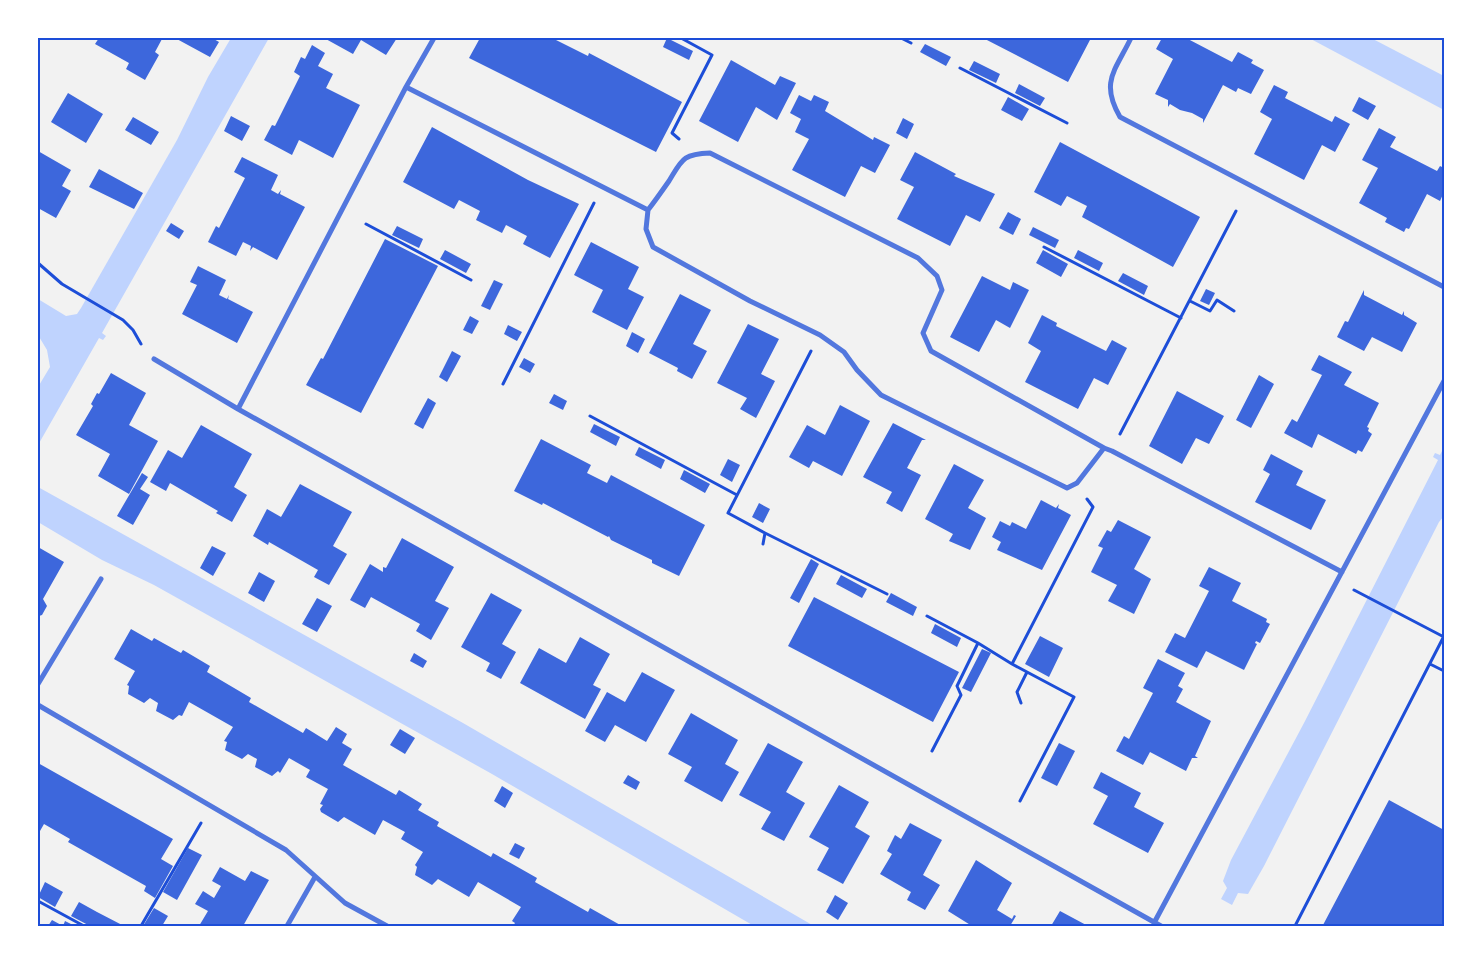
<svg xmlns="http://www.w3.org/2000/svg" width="1482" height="964" font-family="'DejaVu Sans',sans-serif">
  <rect width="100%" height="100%" fill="#f2f2f2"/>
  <path fill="#bfd3fe" d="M231 38H269L102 333 106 336 103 340 99 338 38 445V387L50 367 47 350 38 335V299L66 316 77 314 81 308 177 140 208 77Z
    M1309 38H1371L1444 76V110Z
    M1444 447V516L1439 522 1264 866 1248 894 1238 893 1232 905 1221 899 1227 888 1223 881 1231 860 1304 723 1438 460 1433 457 1435 453 1440 455Z
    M38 487 463 723 814 926H754L492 774 154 585 102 560 38 522Z"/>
  <path fill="#3d67dc" d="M99 38H160L162 39 155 52 159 55 145 80 126 69 129 63 95 44Z
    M175 38H212L219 42 210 57Z
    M324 38H397L386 55 361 40 353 54Z
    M480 38H552L588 56 589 53 682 102 656 152 469 58Z
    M667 38 693 51 689 60 663 47Z
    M983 38H1091L1068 82Z
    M1162 38H1186L1232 62 1238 52 1253 60 1251 63 1264 70 1251 94 1238 88 1236 92 1223 85 1203 123V119L1192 113 1180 110 1170 104 1168 107V100L1155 94 1173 59 1156 49Z
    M925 44 951 57 946 66 920 52Z
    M312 45 325 53 318 66 333 74 326 88 360 105 333 158 299 140 292 155 264 140 272 125 275 126 300 76 294 72 301 57 305 59Z
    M731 60 775 85 780 76 796 83 777 120 756 107 738 142 699 121Z
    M974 61 1000 74 996 83 969 70Z
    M1019 84 1045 98 1040 106 1015 93Z
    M1274 85 1288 92 1285 98 1332 122 1335 116 1350 124 1335 152 1322 145 1304 180 1254 154 1272 119 1260 112Z
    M68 93 103 114 86 143 51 122Z
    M799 95 811 101 814 95 829 102 825 111 873 140 874 137 890 145 875 173 861 166 845 197 792 170 809 139 795 132 801 119 790 113Z
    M1008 97 1029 109 1022 121 1001 110Z
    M1359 97 1376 106 1368 120 1352 111Z
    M231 116 250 126 242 141 224 131Z
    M133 117 159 132 151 145 125 130Z
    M903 118 914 124 907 139 896 133Z
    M432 127 528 180 579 204 550 258 523 244 527 236 506 225 502 233 476 220 480 211 459 200 454 209 403 182Z
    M1379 128 1396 137 1390 147 1437 171 1440 166 1444 168V192L1440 201 1427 194 1409 229 1406 228 1404 232 1385 222 1387 218 1359 203 1378 168 1362 160Z
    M1060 142 1200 217 1173 267 1082 217 1087 206 1067 196 1061 206 1034 192Z
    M38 151 71 170 62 186 71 191 56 218 38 208Z
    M915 152 956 174 954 176 995 194 980 222 966 215 950 246 897 219 914 187 900 180Z
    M242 157 278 175 271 190 278 194 281 190 280 194 305 207 277 260 253 247 250 251 251 246 243 242 236 256 208 242 216 226 219 228 245 178 234 172Z
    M99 169 143 193 134 209 89 187Z
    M1008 212 1021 219 1013 235 999 228Z
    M171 223 184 231 179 239 166 231Z
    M397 226 423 239 419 248 392 235Z
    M1033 227 1059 240 1055 248 1029 235Z
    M385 239 438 266 361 413 306 385 321 358 323 359Z
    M591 242 639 267 628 289 644 297 627 330 592 312 603 290 574 275Z
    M445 250 471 264 466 273 440 259Z
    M1043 250 1068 264 1061 277 1036 263Z
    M1078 250 1103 263 1099 271 1074 258Z
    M198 266 226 280 219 295 227 299 229 295 228 299 253 312 237 343 182 314 197 285 190 282Z
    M1123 273 1148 286 1144 295 1118 281Z
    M982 276 1010 290 1013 282 1029 290 1010 328 996 320 979 352 950 337Z
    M494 280 503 284 490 310 481 306Z
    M1206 289 1215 293 1209 305 1200 301Z
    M1364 290V295L1402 315 1404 311V315L1417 323 1402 352 1372 337 1364 351 1337 337 1345 321 1348 322Z
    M680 294 711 310 693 344 707 351 692 379 677 371 678 368 649 353Z
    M1042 315 1057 323 1056 326 1106 351 1112 340 1127 348 1108 385 1094 378 1078 409 1025 382 1041 351 1028 343Z
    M470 316 479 321 472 334 463 330Z
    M748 324 779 339 761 374 775 381 756 418 740 409 747 398 717 383Z
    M508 325 522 332 517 341 504 334Z
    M632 332 645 339 638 353 626 346Z
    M452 351 461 356 447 382 439 377Z
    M1319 355 1352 372 1344 385 1379 403 1367 427 1369 428 1368 431 1372 434 1362 452 1358 450 1356 454 1318 434 1312 448 1284 433 1292 419 1297 422 1322 375 1311 370Z
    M524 358 535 364 530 373 519 367Z
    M111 373 146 393 129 425 158 441 129 494 98 476 110 454 76 435 93 406 91 404 97 393 99 394Z
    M1259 375 1274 384 1251 428 1236 420Z
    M1177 391 1224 416 1209 444 1196 438 1182 464 1149 446Z
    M554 394 567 401 563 410 549 403Z
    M428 398 436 403 423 429 414 424Z
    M840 405 870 421 842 476 813 461 809 468 789 457 807 425 825 435Z
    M893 423 926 440H922L907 468 921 475 902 512 886 503 892 492 863 477Z
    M594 424 620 437 616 446 590 432Z
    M201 425 252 454 234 487 247 495 232 522 216 513 218 511 170 483 166 491 150 482 168 450 182 458Z
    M541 439 591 465 587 473 607 483 611 475 705 525 679 576 652 563V560L611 540 609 536 608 537 543 503 542 505 514 491Z
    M639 447 665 460 661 469 635 455Z
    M1271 454 1303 471 1296 485 1326 500 1311 530 1255 502 1270 474 1263 470Z
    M728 459 740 465 732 482 720 475Z
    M954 464 984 480 968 508 986 518 970 550 949 541 953 534 925 519Z
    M684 470 710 484 705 493 680 479Z
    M142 473 148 477 140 489 150 495 133 525 117 516Z
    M300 484 352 512 333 546 347 554 329 585 314 577 318 570 269 542 268 545 253 536 267 509 281 517Z
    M1041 500 1056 508 1059 504 1058 508 1071 515 1042 570 997 550 1001 542 992 537 1000 521 1010 526 1012 522 1026 529Z
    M759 503 770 509 763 523 752 517Z
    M1118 520 1151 537 1134 569 1151 579 1134 614 1108 601 1117 585 1091 572 1103 548 1098 546 1107 530 1111 532Z
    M402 538 454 567 435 601 449 608 431 640 416 631 420 624 371 597 365 608 350 600 370 564 383 572V567L386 568Z
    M212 546 226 553 213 576 200 568Z
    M38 547 64 562 43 599 47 606 42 615 39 616Z
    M811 559 819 564 799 603 790 598Z
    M1209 567 1241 583 1232 601 1267 619 1266 622 1270 624 1260 643 1256 641 1255 643 1257 644 1244 670 1206 651 1197 668 1165 652 1175 633 1185 638 1209 591 1199 586Z
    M259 572 275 581 264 602 248 593Z
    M841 575 867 589 862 598 836 584Z
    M491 593 522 610 502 644 516 652 501 679 486 671 490 663 461 647Z
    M891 593 917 607 913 616 886 602Z
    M814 597 959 672 933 722 788 646Z
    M317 598 332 606 317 632 302 624Z
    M935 624 961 638 957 647 931 633Z
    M131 629 152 641 154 638 181 653 183 650 210 666 207 672 251 698 249 702 303 733 306 728 327 741 336 727 347 734 342 743 352 749 343 765 396 795 399 790 422 804 418 810 439 822 437 826 491 857 493 853 537 878 535 882 588 912 590 908 622 926H513L515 923 512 921 521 907 478 882 469 897 438 879 432 885 415 875 417 867 415 865 423 852 401 839 405 832 383 820 375 835 344 817 338 822 321 812 320 809 323 805 320 804 328 789 306 777 310 770 289 758 280 773 278 771 272 776 255 767 257 759 248 754 242 759 225 750 227 742 224 741 233 727 189 702 182 716 179 715 173 720 156 711 158 703 150 698 144 703 128 694 129 686 127 685 135 671 114 659Z
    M1040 636 1063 648 1049 677 1025 664Z
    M580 637 610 654 593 685 601 689 585 719 520 683 539 648 566 663Z
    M982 649 991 653 971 692 962 688Z
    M414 653 427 661 423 668 410 661Z
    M1158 659 1185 673 1178 686 1183 689 1176 702 1211 721 1195 756 1198 758H1192L1186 771 1150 752 1143 765 1116 751 1124 736 1129 739 1153 693 1143 688Z
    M642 672 675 690 646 742 615 725 605 742 585 731 607 692 625 702Z
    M691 713 738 740 725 764 739 772 722 802 684 781 692 767 668 754Z
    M400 729 415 738 405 754 390 745Z
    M768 743 803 762 786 792 805 803 784 841 761 829 771 812 739 795Z
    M1059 743 1075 751 1057 786 1041 778Z
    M38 763 173 839 161 859 173 866 155 898 144 891 146 886 68 842 70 839 44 824 40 831 38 830Z
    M1101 772 1141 793 1134 807 1164 823 1148 853 1093 824 1108 796 1093 788Z
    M628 775 640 782 636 790 623 783Z
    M839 785 869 802 855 827 870 836 843 884 817 870 829 848 809 837Z
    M502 786 513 793 505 808 494 801Z
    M1389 800 1444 830V926H1326L1323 925Z
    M910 823 942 840 923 875 940 885 925 910 907 900 911 892 880 874 892 854 887 851 895 835 901 839Z
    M515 843 525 848 519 859 509 854Z
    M188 848 202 855 177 900 163 892Z
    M976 860 1012 883 997 910 1012 919 1014 915 1016 916 1010 926H972L948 911Z
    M220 867 245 881 251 871 269 880 243 926H199L208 911 195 904 203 891 214 898 221 886 212 881Z
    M45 882 63 892 55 907 38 897Z
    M835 895 848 903 838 920 826 912Z
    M79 902 97 912 124 926H90L71 916Z
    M154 908 168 916 162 926H143Z
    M1060 911 1088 926H1051Z
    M52 920 63 926 65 921 75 926H48Z"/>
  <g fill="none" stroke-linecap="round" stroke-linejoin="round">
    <path stroke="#1d4ed8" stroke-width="3" d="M901 38 911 43
      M960 68 1067 123
      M679 139 672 133 712 55 681 38
      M366 224 471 280
      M1044 247 1181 318
      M38 263 62 284 123 320 133 330 141 344
      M1190 301 1210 311 1217 300 1234 311
      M503 384 594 203
      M590 416 737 495
      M1120 434 1236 211
      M765 533 887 594
      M763 544 765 533 728 513 811 351
      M1354 590 1444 637
      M927 616 978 643 957 686 961 695 932 751
      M978 643 1012 664
      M1430 664 1444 671
      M1021 703 1017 692 1027 672 1012 664 1093 507 1087 499
      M1020 801 1074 697 1027 672
      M38 901 84 926
      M141 926 201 823
      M1295 926 1444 636"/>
    <path stroke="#5277de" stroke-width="5" d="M1131 38C1115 71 1100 82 1120 117L1444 287
      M406 87 648 210 646 229 653 247 750 301 820 335 844 352 857 370 881 395 1067 488 1077 483 1104 448 1112 451 1342 572
      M648 210C655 201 662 191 669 181 682 160 682 154 710 153L918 258 937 276 942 290 923 333 931 351 1104 448
      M154 359 238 409 1161 926
      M238 409 406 87 434 38
      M38 684 101 579
      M38 705 286 850 345 903 387 926
      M1154 923 1444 381
      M287 926 315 877"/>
  </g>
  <rect width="1482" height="964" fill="none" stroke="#ffffff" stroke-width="78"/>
  <rect x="39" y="39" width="1404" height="886" fill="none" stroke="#1d4ed8" stroke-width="2"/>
</svg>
